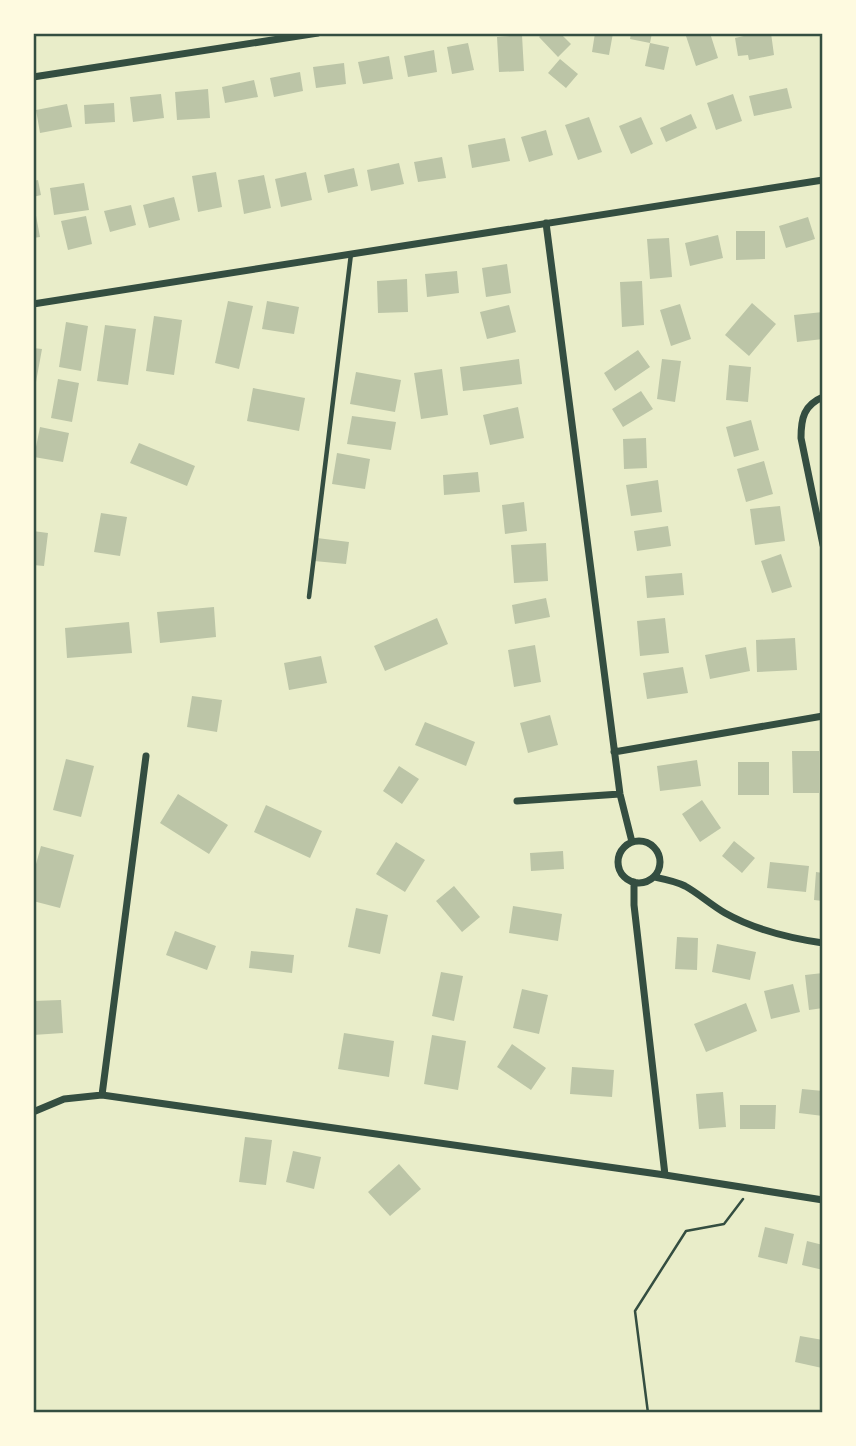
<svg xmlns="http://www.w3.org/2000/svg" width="856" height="1446" font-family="'DM Sans',sans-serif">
  <rect width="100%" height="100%" fill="#e9edc9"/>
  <path fill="#bcc5a7" d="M543 33H560L571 44 558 57 539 37Z
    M595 33H613L609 55 592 52Z
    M631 33H652L650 43 630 39Z
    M685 33H710L718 58 696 66Z
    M757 33H771L774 55 749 60 748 55 738 56 735 38Z
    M522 35 524 71 499 72 497 37Z
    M468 43 474 70 452 74 447 47Z
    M650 43 669 47 664 70 645 66Z
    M434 50 437 72 408 77 404 56Z
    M389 56 393 79 363 84 358 62Z
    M560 59 578 74 566 88 548 73Z
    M344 63 346 84 316 88 313 67Z
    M300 72 303 91 274 97 270 78Z
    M254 80 258 97 225 103 222 87Z
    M787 88 792 108 754 116 749 96Z
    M208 89 210 118 177 120 175 92Z
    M161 94 164 118 133 122 130 97Z
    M733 94 742 121 716 130 707 103Z
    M114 103 115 122 85 124 84 105Z
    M67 104 72 127 40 133 36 110Z
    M691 114 697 128 666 142 660 128Z
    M589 117 602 152 578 160 565 125Z
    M641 117 653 144 631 154 619 126Z
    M546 130 553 155 529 162 521 137Z
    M505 138 510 161 472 168 468 145Z
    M442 157 446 178 418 182 414 162Z
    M399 163 404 184 371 191 367 170Z
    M354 168 358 186 328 193 324 175Z
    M216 172 222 207 198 212 192 176Z
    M306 172 312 200 281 207 275 179Z
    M264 175 271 208 244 214 238 180Z
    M38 180 41 195 33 197V181Z
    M84 183 89 210 54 215 50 188Z
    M174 197 180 220 149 228 143 205Z
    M131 205 136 225 110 232 104 211Z
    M33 210H35L40 237 33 238Z
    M86 216 92 244 68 250 61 221Z
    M808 217 815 239 786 248 779 226Z
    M736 231H765V259L736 260Z
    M718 235 723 258 690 266 685 243Z
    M669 238 672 277 650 279 647 239Z
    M507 264 511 293 486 297 482 268Z
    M457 271 459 293 427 297 425 274Z
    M407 279 408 312 378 313 377 281Z
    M642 281 644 325 622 327 620 282Z
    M228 301 253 306 239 369 215 363Z
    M267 301 299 307 294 334 262 329Z
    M752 303 776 324 749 356 725 335Z
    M680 304 691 339 671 346 660 310Z
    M509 305 516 332 487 339 480 312Z
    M823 312V339L797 342 794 315Z
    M154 316 182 320 174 375 146 371Z
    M66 322 88 326 81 371 59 367Z
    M105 325 136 329 128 385 97 381Z
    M33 348 42 349 36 382 33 381Z
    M638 350 650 367 615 391 604 373Z
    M519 359 522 384 463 391 460 367Z
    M662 359 681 361 675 402 657 399Z
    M729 365 751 367 748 402 726 400Z
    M442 369 448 415 421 419 414 373Z
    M356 372 401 380 395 412 350 404Z
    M58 379 79 383 72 422 51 418Z
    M253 388 305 398 299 431 247 421Z
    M641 391 653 409 623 427 612 409Z
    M518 407 524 438 490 445 483 415Z
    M352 416 396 422 391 450 347 444Z
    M751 420 759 450 734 457 726 427Z
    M40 427 69 433 63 462 34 457Z
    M646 438 647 468 624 469 623 439Z
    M139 443 195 466 187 486 130 463Z
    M337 453 370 459 365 489 332 484Z
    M764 461 773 494 746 502 737 469Z
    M478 472 480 492 444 495 443 475Z
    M658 480 662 512 631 516 626 485Z
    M524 502 527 531 505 534 502 505Z
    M780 506 785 541 755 545 750 509Z
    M101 513 127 517 120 556 94 552Z
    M668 526 671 546 637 551 634 531Z
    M33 531 48 533 44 566 33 565Z
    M317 538 349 542 346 564 314 561Z
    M546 543 548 581 514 583 511 545Z
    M781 554 792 587 772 593 761 561Z
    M682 573 684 595 647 598 645 576Z
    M546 598 550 617 515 624 512 605Z
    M214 607 216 637 160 643 157 612Z
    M437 618 448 644 385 671 374 646Z
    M665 618 669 653 640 656 637 621Z
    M129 622 132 653 67 658 65 628Z
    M795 638 797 670 757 672 756 640Z
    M535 645 541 682 514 687 508 650Z
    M746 647 750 671 710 679 705 655Z
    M321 656 327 683 289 690 284 663Z
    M683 667 688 693 647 699 643 673Z
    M192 696 222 700 217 732 187 727Z
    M550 715 558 745 528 753 520 723Z
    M425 722 475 742 466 766 415 745Z
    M792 751H819V793H793Z
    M66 759 94 766 81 817 53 810Z
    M697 760 701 786 660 791 657 766Z
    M738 762H769V795H738Z
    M399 766 419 779 402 804 383 791Z
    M178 794 228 825 209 854 160 823Z
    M702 800 721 828 700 842 682 814Z
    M266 805 322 831 310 858 254 832Z
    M734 841 755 858 742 873 722 856Z
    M396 842 425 860 405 892 376 874Z
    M41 846 74 855 60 908 33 901V875Z
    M563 851 564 869 531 871 530 853Z
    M770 862 809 866 806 892 767 888Z
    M816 872 823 873V901L814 900Z
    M454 886 480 917 462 932 436 901Z
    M513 906 562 914 558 941 509 933Z
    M356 908 388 915 380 954 348 947Z
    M175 931 216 946 207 970 166 955Z
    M677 937 698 938 697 970 675 969Z
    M717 944 756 952 750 980 712 972Z
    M251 951 294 955 292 973 249 968Z
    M441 972 463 976 454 1021 432 1016Z
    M823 973V1008L809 1010 805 975Z
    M793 984 800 1012 771 1019 764 991Z
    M522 989 548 995 539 1034 513 1028Z
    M61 1000 63 1033 33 1035V1001Z
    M746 1003 757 1031 706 1052 694 1024Z
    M344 1033 394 1041 389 1077 338 1069Z
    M432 1035 466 1041 458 1090 424 1084Z
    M512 1044 546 1068 531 1090 497 1067Z
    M572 1067 614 1070 612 1097 570 1094Z
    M802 1089 823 1091V1116L799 1113Z
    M723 1092 726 1127 699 1129 696 1094Z
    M740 1105H776L775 1129H740Z
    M245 1137 272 1140 266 1185 239 1182Z
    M293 1151 321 1157 314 1189 286 1182Z
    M399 1164 421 1189 390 1216 368 1192Z
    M765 1227 794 1234 787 1264 758 1257Z
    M807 1241 823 1245V1270L802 1265Z
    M800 1336 823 1340 822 1368 795 1362Z"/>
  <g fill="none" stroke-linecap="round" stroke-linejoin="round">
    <path stroke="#344e41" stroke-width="2.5" d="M648 1413 635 1311 686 1231 724 1224 743 1199"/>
    <path stroke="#344e41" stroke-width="4.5" d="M309 597 351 254"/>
    <path stroke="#344e41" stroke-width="7" d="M33 77 318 33
      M546 223 620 794 632 842
      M33 304 823 180
      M823 397C804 405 801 418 801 438L823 545
      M614 752 823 716
      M517 801 620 794
      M618 862a21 21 0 1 1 42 0a21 21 0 1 1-42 0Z
      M654 877C664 879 675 881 685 886 698 893 711 905 725 913 755 930 789 938 823 943
      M634 882V905L665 1175
      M102 1095 146 756
      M33 1112 64 1099 102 1095 665 1175 823 1200"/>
  </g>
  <rect width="856" height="1446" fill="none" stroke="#fefae0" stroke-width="70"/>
  <rect x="35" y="35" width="786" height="1376" fill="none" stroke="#344e41" stroke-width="2.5"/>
</svg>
